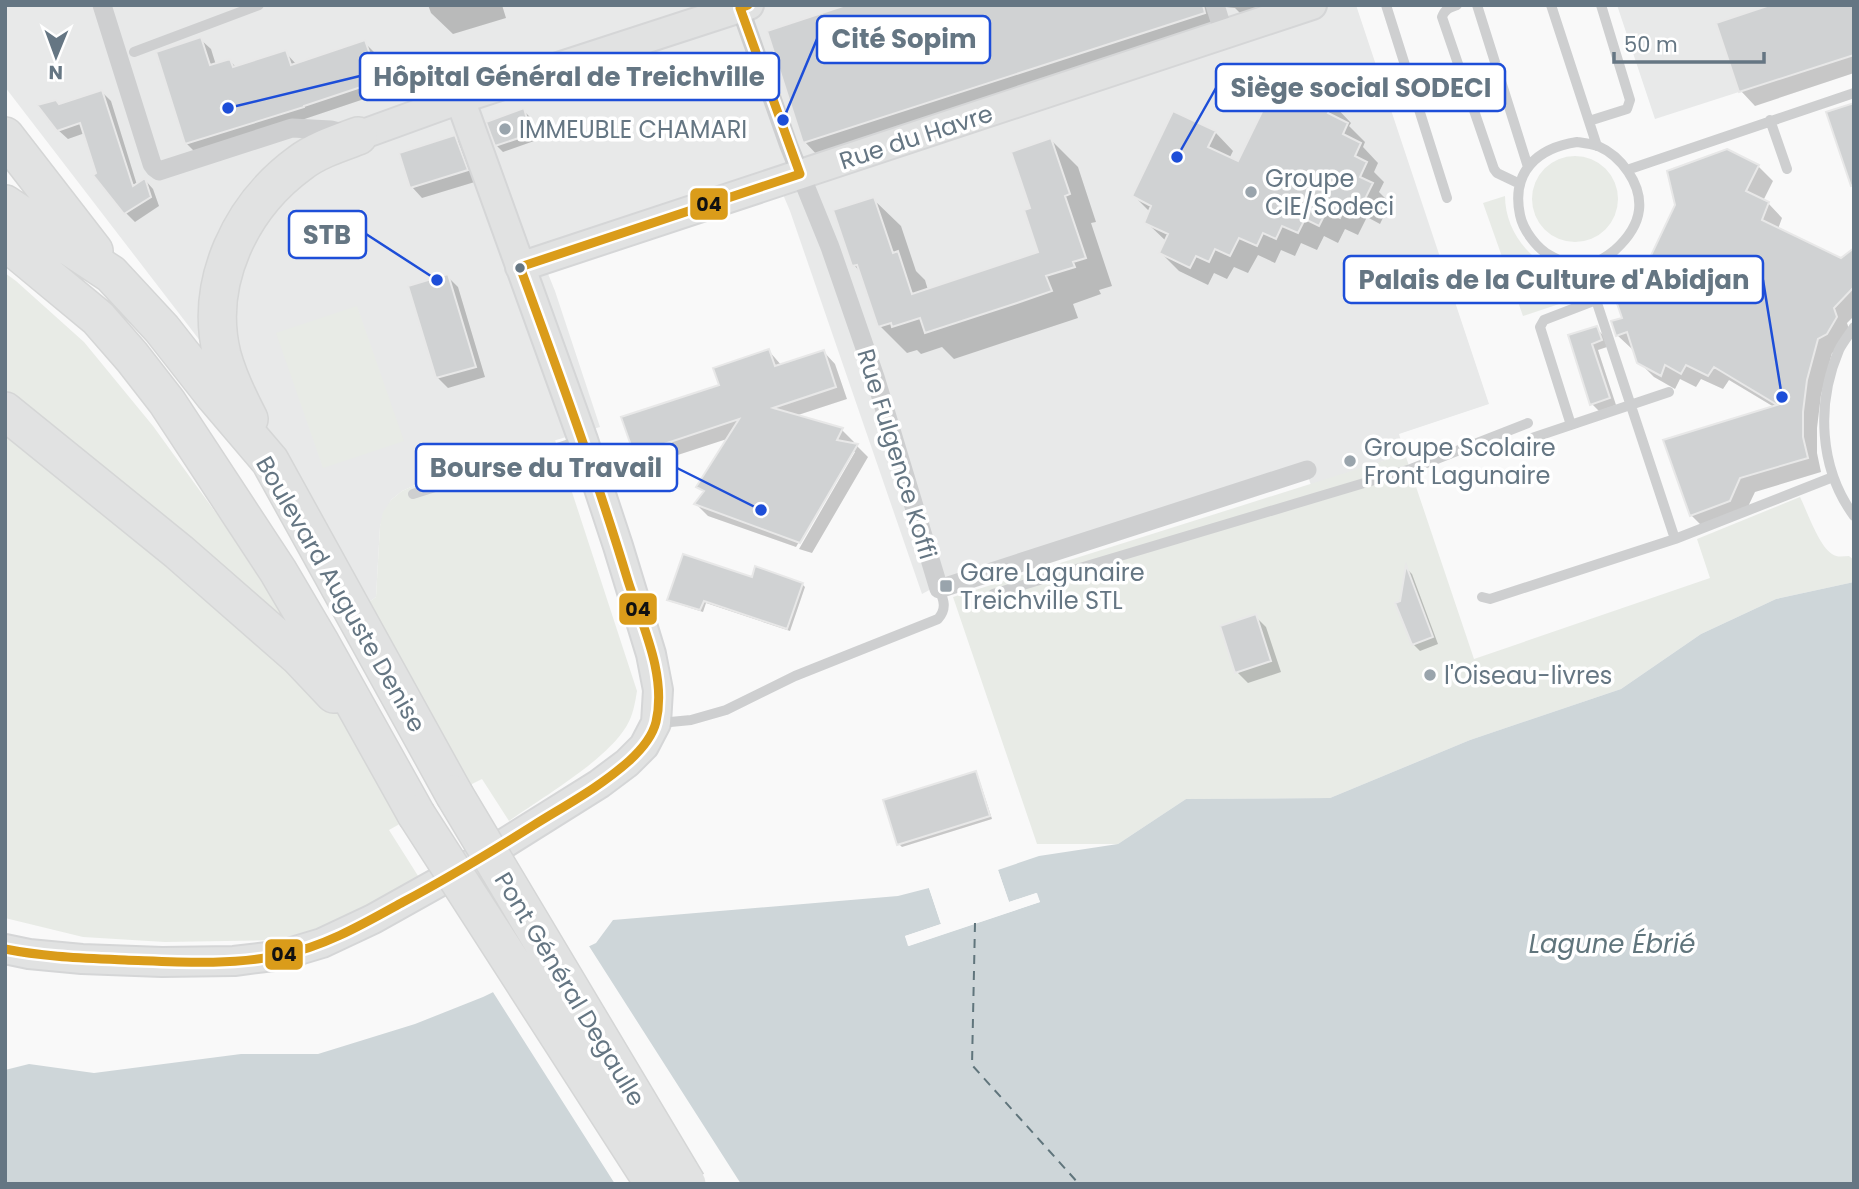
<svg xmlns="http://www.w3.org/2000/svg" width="1859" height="1189" font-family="Poppins,sans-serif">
  <rect width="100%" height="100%" fill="#f9f9f9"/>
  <path fill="#e8e9e9" d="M5 5H1356L1489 404 1399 434 1405 454 1311 485 1304 465 955 576 922 594 790 211 773 171 538 249 555 291 600 427 435 476 402 491 391 500 380 526 376 597 369 602 254 411 5 87Z
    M1617 5H1847L1854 55 1655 119Z"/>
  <path fill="#e8ebe6" d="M1532 199a43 43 0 1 1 86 0a43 43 0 1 1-86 0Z
    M1505 196C1505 221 1518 245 1538 260 1549 267 1564 270 1576 273L1583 296 1523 316 1483 203Z
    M5 273 16 281 84 342 153 426 224 524 290 626 347 718 405 821 389 830 420 879 370 908 317 932 281 940 165 942 83 937 5 918Z
    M357 306 404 441 323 468 276 333Z
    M555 440 637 691C635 703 633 716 626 727 605 761 543 797 509 821L482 779 466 787 369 602 376 597 380 526 383 512 391 500 402 491 435 476Z
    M1405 454 1474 659 1710 578 1697 539 1800 497C1807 511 1819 546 1832 554 1838 558 1843 556 1849 556L1854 560V582L1776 599 1701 634 1621 689 1470 740 1330 798 1186 799 1118 844H1037L953 597Z"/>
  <path fill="#ced6d9" d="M1854 582V1184H5V1070L29 1064 94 1073 241 1054H318L415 1024 483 997 596 943 613 920 898 896 929 888 941 924 905 936 909 946 1040 902 1036 893 1009 902 998 870 1039 856 1118 844 1186 799 1330 798 1470 740 1621 689 1701 634 1776 599Z"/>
  <path fill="#f9f9f9" d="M998 870 1009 902 1037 893 1040 902 908 946 905 936 941 924 929 888 933 887 945 925 909 938 910 942 1035 900V897L1009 906 1007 905 994 871Z
    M587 943 741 1184H615L491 989Z"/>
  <path fill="#0003" d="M428 5H502L506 18 453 34 431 13Z
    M852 5H1274L1243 16 1235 8 1225 7 1218 28 819 157 805 142Z
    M1854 5V73L1755 106 1741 91Z
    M200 39 211 49 216 65 230 61 236 67 285 52 297 65 364 42 375 53 388 91 251 137 197 154 186 143Z
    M102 92 111 101 137 185 145 180 153 189 159 206 135 222 126 213 98 174 85 133 68 139 58 130 59 106Z
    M1333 104 1351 123 1349 126 1365 142 1363 147 1378 163 1374 172 1384 182 1379 192 1390 203 1380 224 1367 217 1358 235 1345 229 1338 243 1324 236 1317 250 1301 243 1295 256 1281 250 1275 263 1258 255 1248 273 1234 267 1227 279 1214 273 1208 285 1179 271 1161 253 1167 242 1146 222 1150 212 1134 196 1215 132 1233 151 1229 159 1239 164Z
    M523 110 530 117 537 140 503 152 496 145Z
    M455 137 466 148 478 181 422 198 412 187Z
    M1051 140 1078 167 1096 222 1091 223 1112 286 1099 290 1101 294 1073 304 1078 318 954 359 942 347 921 354 917 350 907 353 880 326 862 274 854 265 873 199 901 226 916 271 925 280 928 290 1040 253 1032 209Z
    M1758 166 1773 181 1763 201 1768 203 1782 218 1778 229 1842 260 1854 250V316L1847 323 1850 332 1841 349 1832 353 1821 395 1817 428V453L1821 472 1755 492 1744 515 1706 530 1691 515 1774 407 1729 380 1723 389 1701 379 1696 387 1680 379 1675 389 1654 377 1639 362 1634 349H1632L1617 335 1647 267Z
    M447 276 458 287 485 377 448 388 438 378Z
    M1596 328 1603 335 1607 347 1598 350 1616 405 1599 411 1592 404 1570 336Z
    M769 351 782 366 824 352 835 364 847 399 795 416 842 430 854 442 852 445 857 446 868 457 812 553 799 549 855 452H851L796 547 708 516 696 504 705 493 698 486 730 438 647 465 635 453 721 386Z
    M1407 569 1412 574 1438 644 1420 651 1413 644Z
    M753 579 802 584 805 587 790 631 706 603 703 612 672 602 669 599Z
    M1255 616 1266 627 1281 672 1248 683 1237 672Z
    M975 773 978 776 992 819 902 847 899 844Z"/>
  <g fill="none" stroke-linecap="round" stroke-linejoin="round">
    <path stroke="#60757c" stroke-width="2" stroke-dasharray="9 7" stroke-linecap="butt" d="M975 923 972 1065 1079 1184"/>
  </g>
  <path fill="#d0d2d3" stroke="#e8e8e8" stroke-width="2" d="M846 5H1203L1205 13 803 143 767 31Z
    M1770 5H1854V55L1739 92 1716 23Z
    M201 37 210 65 230 59 233 67 286 50 291 65 365 40 379 81 304 106V107L185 144 156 52Z
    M1279 77 1334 103 1328 113 1348 123 1343 134 1361 143 1355 156 1367 162 1360 177 1373 183 1361 207 1348 200 1340 218 1326 212 1319 226 1305 219 1298 233 1282 226 1276 239 1263 233 1257 246 1239 238 1230 256 1215 249 1209 262 1196 256 1190 268 1159 253 1168 234 1144 223 1151 206 1132 196 1173 111 1216 131 1208 147 1238 161Z
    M102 90 133 186 145 178 151 197 124 214 93 175 96 173 80 123 57 131 37 105 56 100 59 104Z
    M1854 103V185L1851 186 1826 112Z
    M524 108 531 134 495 146 486 122Z
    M455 135 468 170 410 188 399 153Z
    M1051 138 1070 194 1065 196 1086 258 1073 262 1075 267 1046 276 1052 291 1017 303 925 333 920 318 892 327 891 323 878 327 857 265 852 266 833 210 874 197 893 253 898 251 912 294 1038 252 1024 210 1030 208 1011 152Z
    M1727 149 1759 165 1746 191 1769 202 1762 220 1841 258 1854 248V287L1834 308 1837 317 1827 334 1818 339 1807 380 1803 412V437L1808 458 1740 478 1730 501 1690 516 1663 440 1777 405 1714 367 1708 376 1686 365 1681 374 1665 365 1661 376 1637 363 1627 332 1616 336 1611 321 1622 318 1611 286 1646 266 1675 205 1667 171Z
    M448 274 476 367 436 378 408 286Z
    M1597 326 1602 340 1592 344 1610 398 1590 405 1568 335Z
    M769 349 775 366 824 350 836 387 773 408 843 428 837 440 858 444 800 543 694 504 704 491 696 487 739 419 634 454 621 417 719 385 713 368Z
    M683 554 752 577 755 566 803 583 787 629 704 601 700 610 667 600Z
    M1406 565 1433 637 1412 645 1395 603 1400 601Z
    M1256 614 1271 661 1235 673 1220 626Z
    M976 771 990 816 897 845 883 800Z"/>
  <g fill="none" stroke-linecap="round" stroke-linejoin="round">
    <g stroke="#d5d6d7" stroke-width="32">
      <path id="secondary" d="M358 136 460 99 749 5
        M520 267 1312 5
        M5 949 29 954 82 959 162 962 234 961 282 955 322 943 373 919 473 863 599 784 627 763 644 746 656 723 658 690 651 654 618 546 583 440 460 99"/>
    </g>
    <g stroke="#d5d6d6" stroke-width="40">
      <path id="highway" d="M5 136 94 251
        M5 204 111 274 162 329 213 394 270 461 454 794
        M5 241 98 318 132 357 167 402 278 571 321 644 416 814
        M5 411 179 552 299 657 334 694
        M249 419C239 400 228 377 222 355 204 282 241 206 300 163 317 150 339 143 358 136"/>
    </g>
    <path stroke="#cecfd0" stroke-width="10" d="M1386 5 1447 198
      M1457 5C1449 8 1445 9 1442 17L1494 169 1497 173 1520 184
      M1477 5 1528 167
      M1551 5 1597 146
      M134 52 259 5
      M1770 120 1787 169
      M1589 121 1627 109 1630 100 1601 5
      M1577 142C1584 143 1592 144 1598 146 1621 156 1642 184 1639 210 1637 227 1626 240 1615 250 1607 257 1592 266 1581 267 1570 267 1561 261 1551 256 1537 249 1523 230 1520 215 1511 172 1537 148 1577 142Z
      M1627 170 1854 93
      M1583 267 1596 300 1675 539
      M1854 327C1849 335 1843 342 1839 350 1816 404 1819 468 1854 516
      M1571 425 1540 327 1544 320 1596 300
      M1532 438 1669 392
      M413 494 579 441
      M993 594 1411 469 1528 423
      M1482 597 1490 599 1675 539 1833 477
      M660 723 691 720 726 710 795 676 938 619C947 609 944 600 939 589"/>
    <path stroke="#cecfd0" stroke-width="19" d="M102 5 152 164 155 168 159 171 292 128 331 130 347 134
      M739 5 789 146 830 247 875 377 939 589 1307 470
      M1215 5 1224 34"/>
    <use href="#secondary" stroke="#e1e2e2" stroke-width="28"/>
    <use href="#highway" stroke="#e1e2e2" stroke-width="37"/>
    <g stroke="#d5d6d6" stroke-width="40" stroke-linecap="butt">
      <path id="highway-bridge" d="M454 794 687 1184
        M416 814 654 1184"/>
    </g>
    <use href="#highway-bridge" stroke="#e1e2e2" stroke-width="37"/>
    <g stroke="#fff" stroke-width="14">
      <path id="bus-1" d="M5 949C45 957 85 958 125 960 178 962 230 966 282 955 326 946 365 923 403 902 448 878 491 852 534 825 566 805 600 787 629 761 640 751 652 738 656 722 667 675 642 625 628 581 596 475 558 371 520 267L800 174 740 8 748 5"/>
    </g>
    <use href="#bus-1" stroke="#da9c1a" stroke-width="9"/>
  </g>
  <g fill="#99a4ac" stroke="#fff" stroke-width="2.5">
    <circle cx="505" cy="129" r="7"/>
    <circle cx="1251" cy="192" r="7"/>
    <circle cx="1350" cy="461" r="7"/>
    <rect x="939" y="579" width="14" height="14" rx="3.5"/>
    <circle cx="1430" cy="675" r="7"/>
  </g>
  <circle fill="#657683" stroke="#fff" stroke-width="2.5" cx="520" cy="268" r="6"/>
  <g text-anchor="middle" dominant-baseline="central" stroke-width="7" stroke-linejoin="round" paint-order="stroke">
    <g font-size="24" fill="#657683" stroke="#fff" text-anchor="start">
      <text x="519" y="129">IMMEUBLE CHAMARI</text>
      <text x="1265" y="178">Groupe<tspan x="1265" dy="28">CIE/Sodeci</tspan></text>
      <text x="1364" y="447">Groupe Scolaire<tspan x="1364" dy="28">Front Lagunaire</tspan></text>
      <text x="960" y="572">Gare Lagunaire<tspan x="960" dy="28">Treichville STL</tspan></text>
      <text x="1444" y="675">l'Oiseau-livres</text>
    </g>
    <g font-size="24" fill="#657683" stroke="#fff">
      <text transform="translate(916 137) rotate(-18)">Rue du Havre</text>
      <text transform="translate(897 454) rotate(73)">Rue Fulgence Koffi</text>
      <text transform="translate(341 594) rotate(60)">Boulevard Auguste Denise</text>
      <text transform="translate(570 989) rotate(59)">Pont Général Degaulle</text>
    </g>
    <g font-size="26" font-style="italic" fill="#60757c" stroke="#fff">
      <text x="1612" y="944">Lagune Ébrié</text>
    </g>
  </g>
  <path fill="none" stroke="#1d4ed8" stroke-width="2.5" d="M783 120L817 39M228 108L360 76M1177 157L1216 88M437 280L366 234M1782 397L1763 280M761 510L677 468"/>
  <g fill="#1d4ed8" stroke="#fff" stroke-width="2.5">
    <circle cx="783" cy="120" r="7"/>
    <circle cx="228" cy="108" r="7"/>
    <circle cx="1177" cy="157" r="7"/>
    <circle cx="437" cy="280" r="7"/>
    <circle cx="1782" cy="397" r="7"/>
    <circle cx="761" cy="510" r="7"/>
  </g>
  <g fill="#fff" stroke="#1d4ed8" stroke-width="2.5">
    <rect x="817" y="16" width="173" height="47" rx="7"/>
    <rect x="360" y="53" width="419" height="47" rx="7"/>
    <rect x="1216" y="64" width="289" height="47" rx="7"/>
    <rect x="289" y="211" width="77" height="47" rx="7"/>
    <rect x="1344" y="256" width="419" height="47" rx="7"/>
    <rect x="416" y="444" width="261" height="47" rx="7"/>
  </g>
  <g font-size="26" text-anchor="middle" font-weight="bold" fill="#657683">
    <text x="904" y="48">Cité Sopim</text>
    <text x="569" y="86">Hôpital Général de Treichville</text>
    <text x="1361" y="97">Siège social SODECI</text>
    <text x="327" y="244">STB</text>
    <text x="1554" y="289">Palais de la Culture d'Abidjan</text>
    <text x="546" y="477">Bourse du Travail</text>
  </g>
  <g stroke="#fff" stroke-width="2.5">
    <rect x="689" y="187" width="40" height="34" rx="7" fill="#da9c1a"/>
    <rect x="618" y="592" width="40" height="34" rx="7" fill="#da9c1a"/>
    <rect x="264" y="938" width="40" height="33" rx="7" fill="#da9c1a"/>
  </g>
  <g font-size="19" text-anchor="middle" font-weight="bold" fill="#111">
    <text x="709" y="211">04</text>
    <text x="638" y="616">04</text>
    <text x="284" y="961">04</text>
  </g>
  <rect width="1859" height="1189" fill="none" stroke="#657683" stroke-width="14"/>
  <g transform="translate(56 56) rotate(181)" stroke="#ffffff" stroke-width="5" paint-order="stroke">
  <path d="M0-5L12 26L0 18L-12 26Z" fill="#657683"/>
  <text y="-10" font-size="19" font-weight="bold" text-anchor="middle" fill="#657683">N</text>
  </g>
  <path d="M1614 52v10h150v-10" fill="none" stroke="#657683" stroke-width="3.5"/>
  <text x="1624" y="52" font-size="21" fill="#657683" stroke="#ffffff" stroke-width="5" paint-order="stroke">50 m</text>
</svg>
